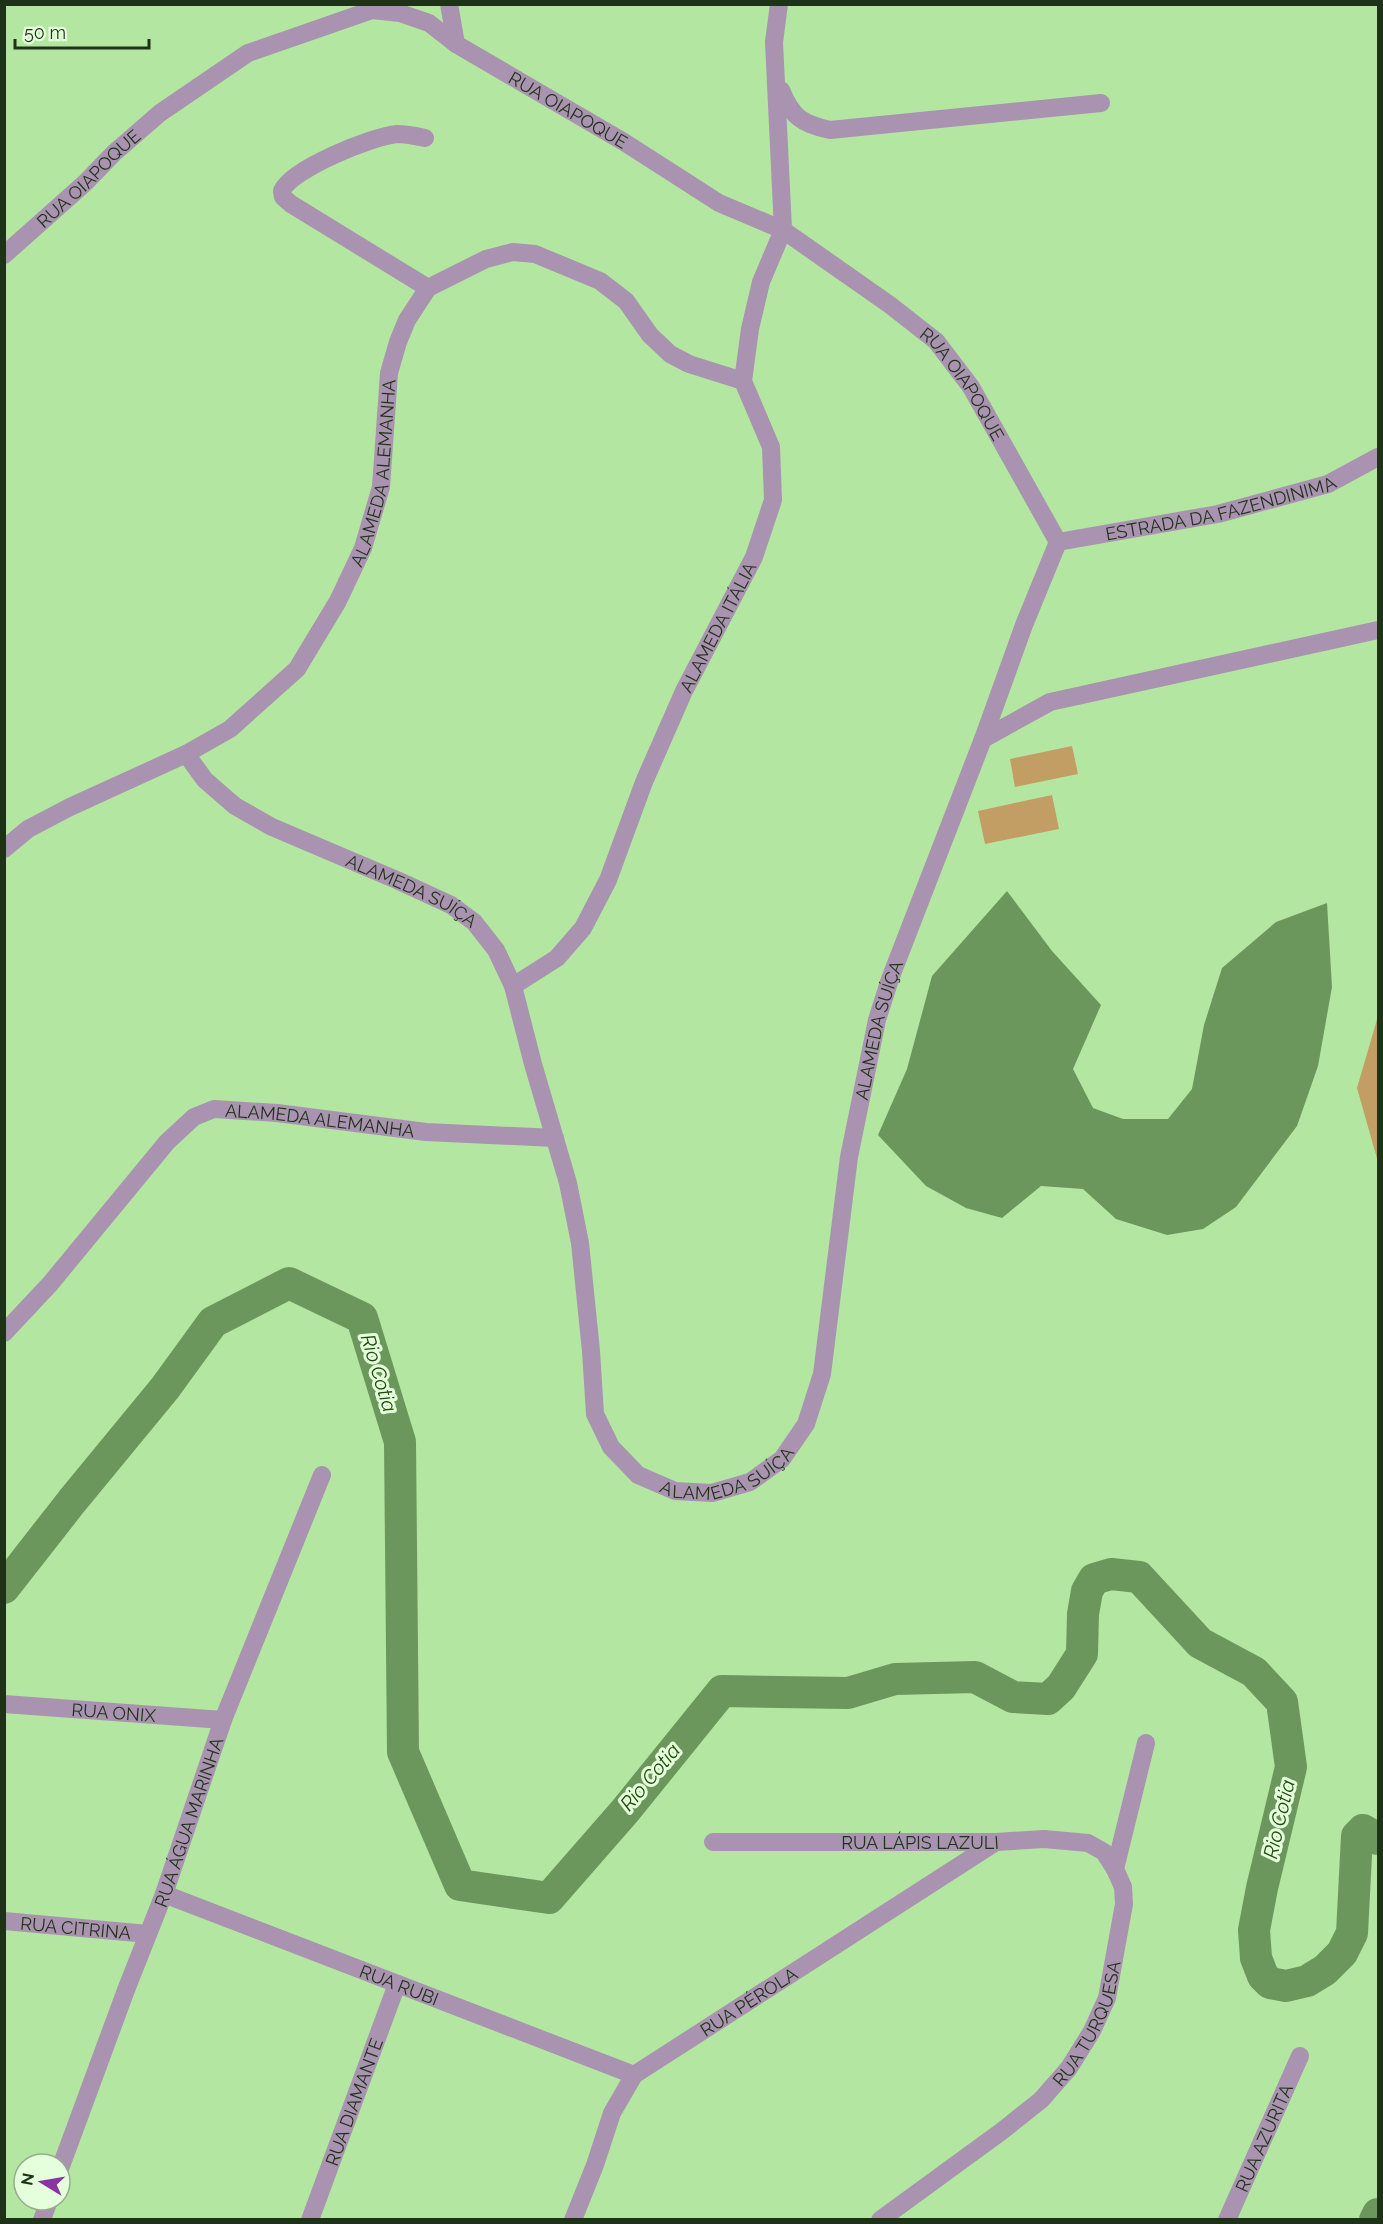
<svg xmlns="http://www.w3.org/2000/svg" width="1383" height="2224" font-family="Raleway,sans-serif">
  <rect width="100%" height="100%" fill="#b3e6a1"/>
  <path fill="#c29d64" d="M1072 746 1078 774 1015 787 1010 759Z
    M1052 795 1059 829 985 844 978 811Z
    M1378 1016V1162L1357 1088Z"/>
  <path fill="#6c975c" d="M1007 891 1052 951 1101 1005 1073 1069 1093 1108 1123 1119H1168L1192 1089 1204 1025 1222 968 1276 922 1327 903 1332 987 1318 1066 1297 1126 1236 1207 1203 1229 1167 1235 1116 1219 1083 1189 1041 1186 1002 1218 966 1208 926 1186 878 1135 907 1069 932 976Z"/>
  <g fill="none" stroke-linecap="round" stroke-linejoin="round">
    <path stroke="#6c975c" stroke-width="32" d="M4 1588 72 1501 165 1388 213 1322 289 1283 362 1318 400 1442 403 1752 460 1885 549 1898 625 1811 722 1691 848 1693 895 1679 975 1677 1013 1697 1048 1699 1061 1687 1082 1654 1083 1614 1087 1591 1094 1579 1111 1574 1139 1577 1200 1643 1254 1672 1282 1702 1291 1767 1262 1888 1254 1930 1256 1958 1263 1976 1270 1983 1286 1986 1307 1981 1325 1970 1342 1953 1352 1933 1357 1836 1363 1830 1378 1839
      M1375 2220 1378 2214"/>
    <g stroke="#a993b0" stroke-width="18">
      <path d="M449 4 456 44"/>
      <path d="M781 90C792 117 802 124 830 130L1101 103"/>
      <path d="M425 138C416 136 406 134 397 134 373 136 291 169 282 191L283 197 291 204 428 288"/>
      <path id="s1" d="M4 255 85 183 114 153 160 113 248 53 372 10 400 13 429 23 456 44 624 142 719 203 783 230 890 305 936 341 971 387 1058 542"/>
      <path id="s2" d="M1058 542 1218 514 1328 484 1378 457"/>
      <path d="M983 739 1050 702 1378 630"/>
      <path id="s3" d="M186 754 205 780 235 806 272 827 399 881 451 905 474 922 496 950 513 986 533 1064 568 1183 580 1243 591 1351 595 1414 611 1447 638 1475 675 1491 712 1493 750 1482 782 1459 806 1424 822 1374 849 1157 877 1020 890 979 983 739 1024 625 1058 542"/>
      <path id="s4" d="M4 849 28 829 70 807 186 754 230 729 297 669 338 601 363 548 381 487 389 373 398 342 407 320 428 288 486 259 513 252 535 254 600 281 626 301 650 335 670 354 689 364 743 381"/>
      <path id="s5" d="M513 986 557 958 583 928 608 880 644 782 684 691 754 557 773 500 771 447 743 381 750 329 761 282 783 230 774 42 779 4"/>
      <path id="s6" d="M4 1333 50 1284 167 1142 194 1117 214 1109 277 1113 426 1132 555 1138"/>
      <path id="s7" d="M4 1704 223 1720"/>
      <path id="s8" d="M713 1842H996L1044 1839 1088 1843 1104 1852 1115 1869"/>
      <path id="s9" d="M164 1894 634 2075"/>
      <path id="s10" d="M4 1921 148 1934"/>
      <path id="s11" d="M60 2169 126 1990 164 1894 223 1720 322 1475"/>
      <path d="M42 2220 49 2200"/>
      <path id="s12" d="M310 2220 397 1984"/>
      <path id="s13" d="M573 2220 595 2165 612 2113 634 2075 996 1842"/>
      <path id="s14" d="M880 2220 1002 2131 1041 2100 1069 2068 1092 2031 1107 1998 1124 1904 1123 1887 1115 1869 1146 1743"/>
      <path id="s15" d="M1227 2220 1300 2056"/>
    </g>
  </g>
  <g text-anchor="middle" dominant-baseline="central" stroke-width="6" stroke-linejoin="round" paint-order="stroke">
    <g font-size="18" fill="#1e3217" stroke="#e5ffdc">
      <text stroke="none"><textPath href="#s1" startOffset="672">RUA OIAPOQUE</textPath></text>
      <text stroke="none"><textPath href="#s1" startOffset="114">RUA OIAPOQUE</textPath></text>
      <text stroke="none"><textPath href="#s1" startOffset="1158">RUA OIAPOQUE</textPath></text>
      <text stroke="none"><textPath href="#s4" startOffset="561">ALAMEDA ALEMANHA</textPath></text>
      <text stroke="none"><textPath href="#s2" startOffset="166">ESTRADA DA FAZENDINIMA</textPath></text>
      <text stroke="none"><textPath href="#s5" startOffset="422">ALAMEDA ITÁLIA</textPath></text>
      <text stroke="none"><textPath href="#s3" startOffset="268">ALAMEDA SUÍÇA</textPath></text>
      <text stroke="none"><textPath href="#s3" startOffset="1527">ALAMEDA SUÍÇA</textPath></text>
      <text stroke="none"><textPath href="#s6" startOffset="416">ALAMEDA ALEMANHA</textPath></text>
      <text stroke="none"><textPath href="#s3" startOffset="1024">ALAMEDA SUÍÇA</textPath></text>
      <text stroke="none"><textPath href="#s7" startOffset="110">RUA ONIX</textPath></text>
      <text stroke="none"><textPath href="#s11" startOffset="370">RUA ÁGUA MARINHA</textPath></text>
      <text stroke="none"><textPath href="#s8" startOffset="207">RUA LÁPIS LAZULI</textPath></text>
      <text stroke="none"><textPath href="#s10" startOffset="72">RUA CITRINA</textPath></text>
      <text stroke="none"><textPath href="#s9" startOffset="252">RUA RUBI</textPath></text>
      <text stroke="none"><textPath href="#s13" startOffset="294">RUA PÉROLA</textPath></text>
      <text stroke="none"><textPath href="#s14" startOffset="292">RUA TURQUESA</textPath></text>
      <text stroke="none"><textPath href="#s12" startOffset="126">RUA DIAMANTE</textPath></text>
      <text stroke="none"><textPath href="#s15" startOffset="90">RUA AZURITA</textPath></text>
    </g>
    <g font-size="20" font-style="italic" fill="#214b0d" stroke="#e5ffdc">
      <text transform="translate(379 1373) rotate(73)">Rio Cotia</text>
      <text transform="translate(650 1777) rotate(-50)">Rio Cotia</text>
      <text transform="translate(1279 1819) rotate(-77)">Rio Cotia</text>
    </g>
  </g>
  <rect width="1383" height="2224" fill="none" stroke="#1e3217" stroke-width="12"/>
  <g transform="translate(42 2182) rotate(281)"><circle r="28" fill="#e5ffdc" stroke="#95ad8d" stroke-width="1.5"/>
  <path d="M0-4.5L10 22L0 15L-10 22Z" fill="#8934a2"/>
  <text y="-9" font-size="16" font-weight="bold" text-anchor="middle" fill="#1e3217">N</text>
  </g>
  <path d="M15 39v9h134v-9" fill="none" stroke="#1e3217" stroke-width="3"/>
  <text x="24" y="39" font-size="18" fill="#1e3217" stroke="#e5ffdc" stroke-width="4.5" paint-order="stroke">50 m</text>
</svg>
